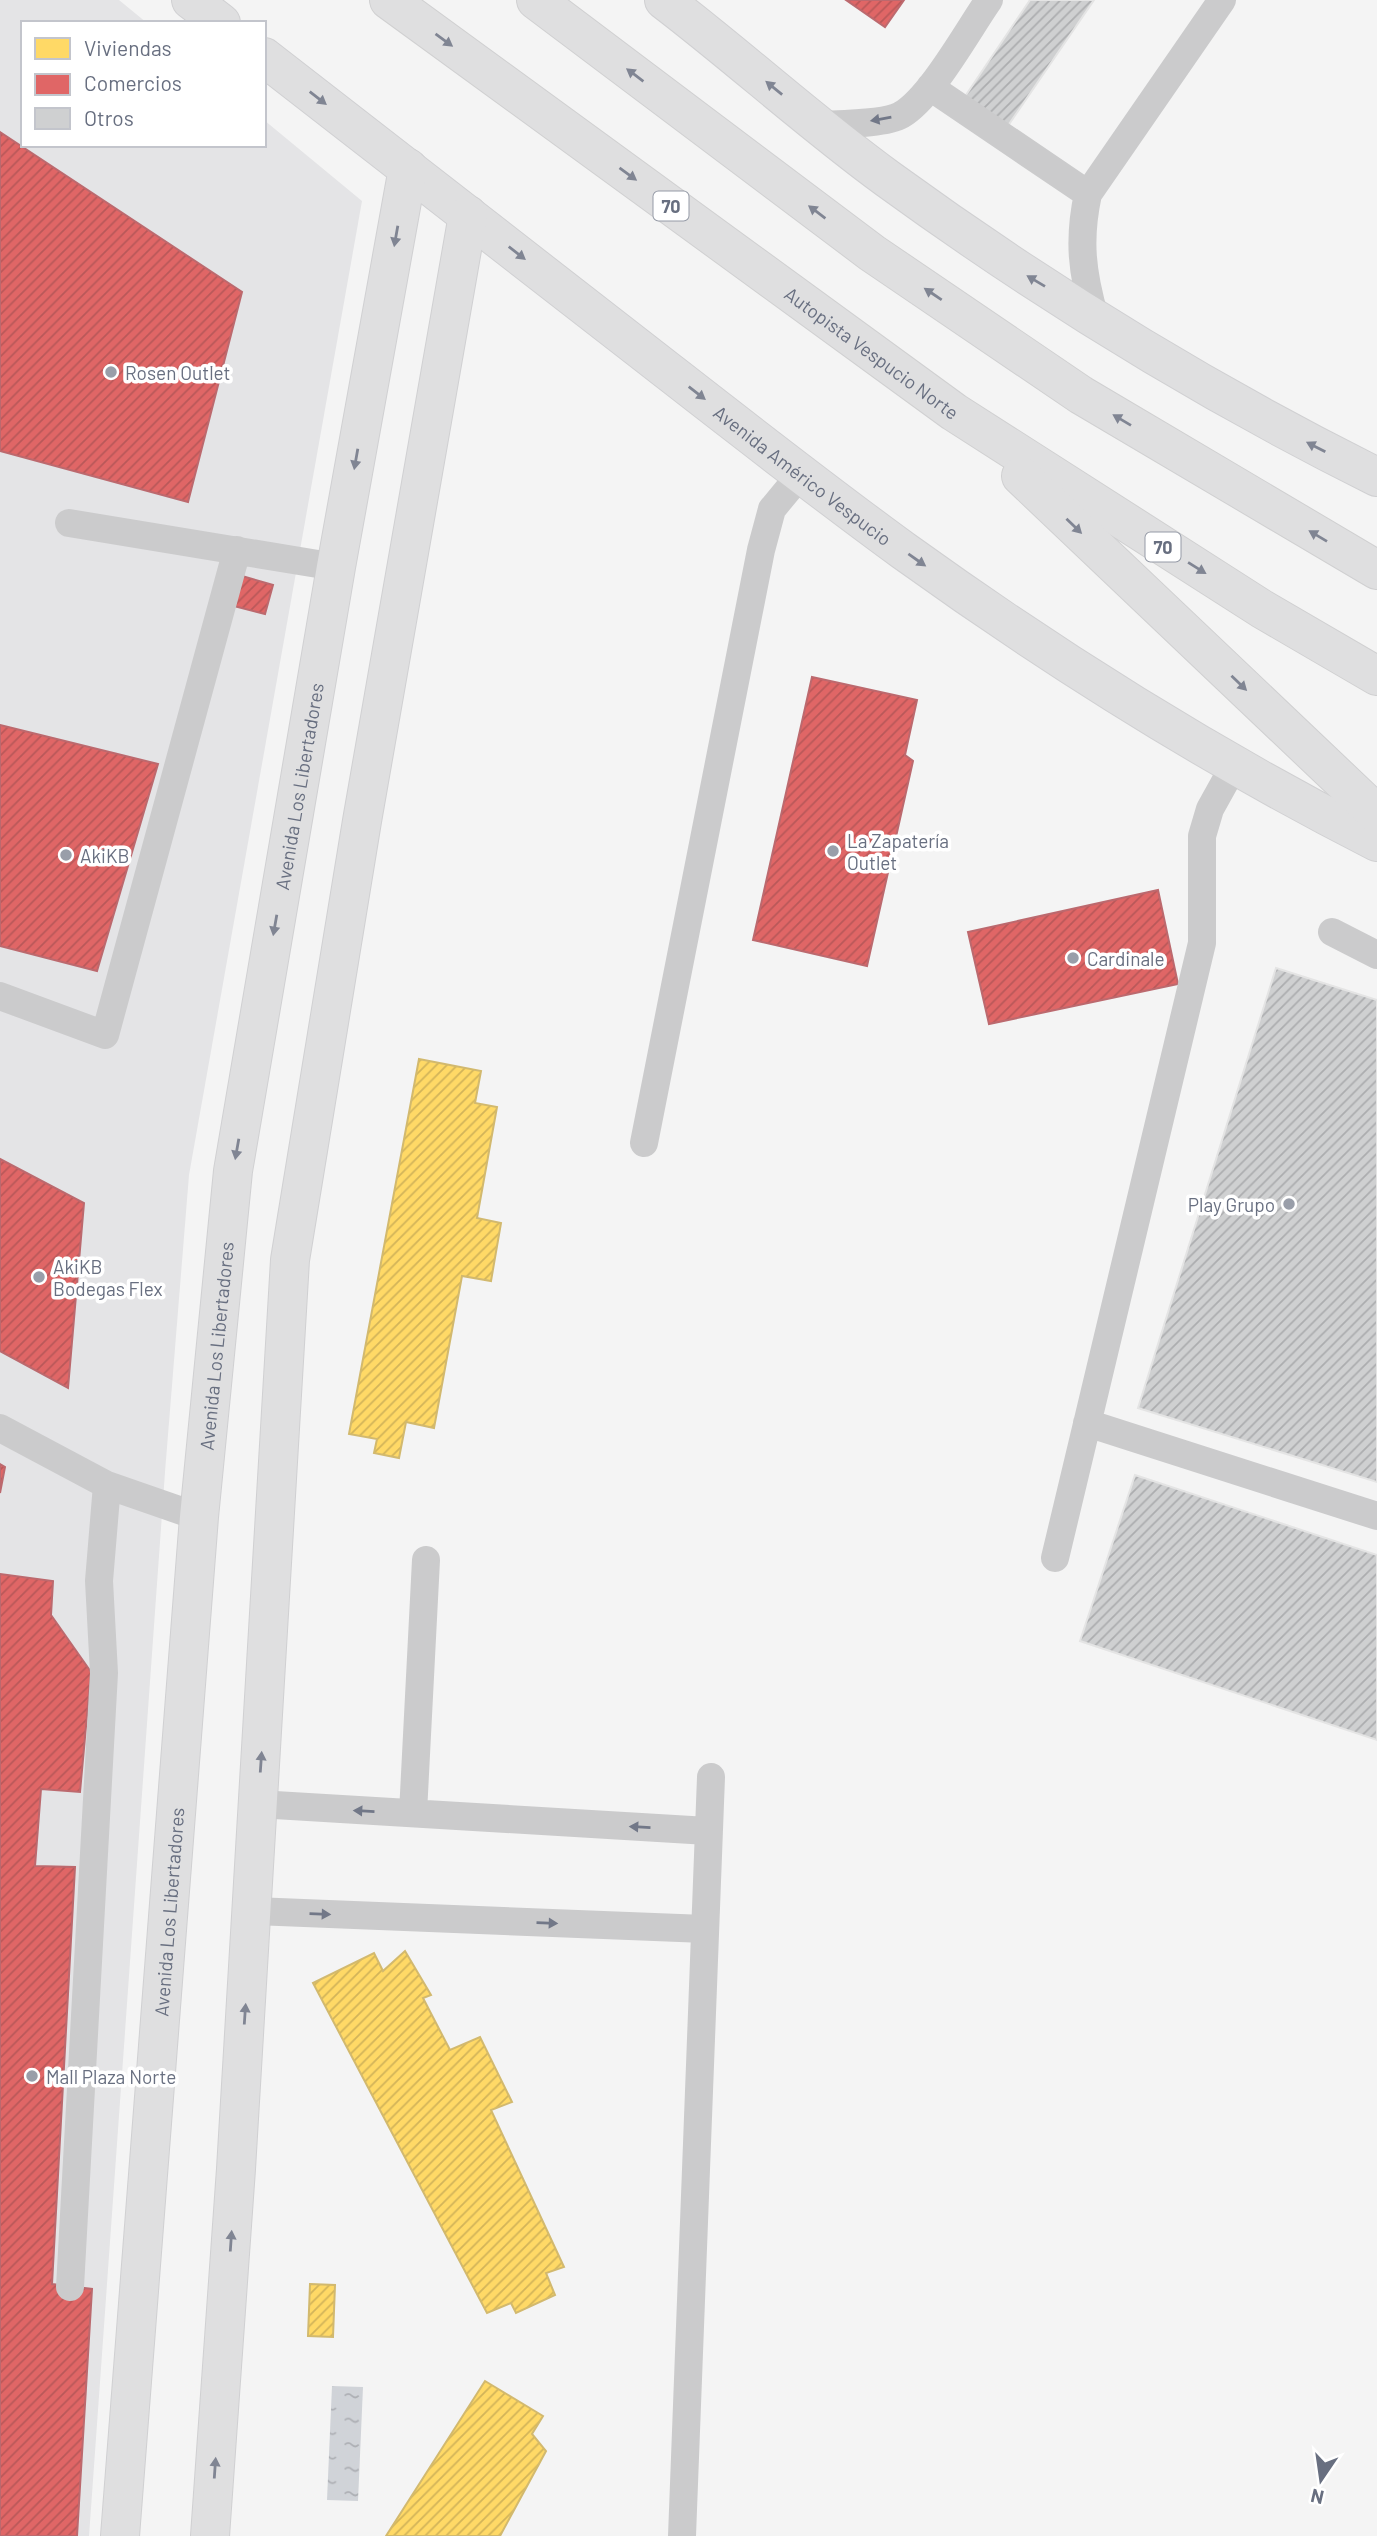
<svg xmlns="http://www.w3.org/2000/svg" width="1377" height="2536" font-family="Barlow,sans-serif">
  <defs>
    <pattern id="water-ripples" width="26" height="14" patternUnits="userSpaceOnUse" patternTransform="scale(1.75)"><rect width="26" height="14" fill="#d0d3d8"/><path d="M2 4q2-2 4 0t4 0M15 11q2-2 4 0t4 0" fill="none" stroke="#adafb4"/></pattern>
    <pattern id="homes-hatch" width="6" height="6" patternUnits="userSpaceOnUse" patternTransform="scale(1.75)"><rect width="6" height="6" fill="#ffd966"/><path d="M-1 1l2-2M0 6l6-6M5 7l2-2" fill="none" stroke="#d2b459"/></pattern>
    <pattern id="shops-hatch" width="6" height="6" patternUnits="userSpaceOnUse" patternTransform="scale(1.75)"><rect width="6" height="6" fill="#e06666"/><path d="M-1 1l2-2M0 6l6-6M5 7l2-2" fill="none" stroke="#b95859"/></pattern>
    <pattern id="building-hatch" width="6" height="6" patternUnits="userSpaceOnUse" patternTransform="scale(1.75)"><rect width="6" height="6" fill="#cfd0d1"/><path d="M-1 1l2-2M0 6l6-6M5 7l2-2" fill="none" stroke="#acadaf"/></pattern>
  </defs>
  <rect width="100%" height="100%" fill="#f4f4f4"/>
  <path fill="#e4e4e6" d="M0 0H119L147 23H23V145H264V120L362 201 189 1175 165 1472 89 2536H0Z"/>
  <path fill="url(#water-ripples)" d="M332 2386 363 2387 358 2501 327 2500Z"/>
  <path fill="url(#homes-hatch)" stroke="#d2b96e" stroke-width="2" d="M419 1059 481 1071 475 1103 497 1107 477 1218 501 1223 491 1281 462 1276 434 1428 406 1422 399 1458 374 1453 377 1439 349 1434Z
    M405 1951 431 1995 423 1998 450 2050 480 2037 512 2102 491 2110 564 2267 546 2273 555 2295 516 2313 511 2303 487 2313 313 1983 374 1953 383 1971Z
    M310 2284 335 2285 333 2337 308 2336Z
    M485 2381 543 2416 532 2434 546 2451 500 2536H386Z"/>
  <path fill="url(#shops-hatch)" stroke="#bc696e" stroke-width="2" d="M846 0H904L885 27Z
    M0 132 242 292 188 502 0 451Z
    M242 576 273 585 265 614 234 606Z
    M812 677 917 700 905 755 913 761 867 966 753 940Z
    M0 725 158 764 97 971 0 946Z
    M1158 890 1178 984 989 1024 968 932Z
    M0 1159 84 1203 68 1388 0 1351Z
    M0 1464 5 1467 0 1493Z
    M0 1574 53 1581 51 1615 91 1672 80 1792 41 1789 35 1866 75 1867 52 2284 92 2289 77 2536H0Z"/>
  <path fill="url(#building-hatch)" stroke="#e4e4e4" stroke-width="2" d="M1030 0H1094L1005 130 962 101Z
    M1276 968 1377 1000V1482L1138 1408Z
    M1135 1475 1377 1555V1740L1080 1641Z"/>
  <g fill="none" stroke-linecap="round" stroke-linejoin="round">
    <g stroke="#d0d0d2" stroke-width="40">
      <g id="secondary">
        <path d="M191 0 221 23"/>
        <path d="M664 0C740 58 811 123 888 179 1042 291 1206 392 1377 477"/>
        <path id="s1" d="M264 57C387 152 510 247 632 343 722 413 812 484 904 551 1054 659 1212 758 1377 842"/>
        <path id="s2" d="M120 2536 199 1517 233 1171 336 567 408 168"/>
        <path d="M210 2536 236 2169 290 1260 362 821 468 215"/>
      </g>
    </g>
    <g stroke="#d0d0d1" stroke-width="40">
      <g id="highway">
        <path id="s3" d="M389 0 954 412 1262 609 1377 676"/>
        <path d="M536 0 872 253 1081 395 1377 570"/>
        <path d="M1021 476 1377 814"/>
      </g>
    </g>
    <path stroke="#cbcbcc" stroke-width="28" d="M930 87 1088 194
      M821 125C839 124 886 124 901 115 931 98 968 30 989 0
      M1095 318C1082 273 1078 240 1088 194L1222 0
      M69 523 336 567
      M1332 932 1377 955
      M0 996 105 1035 237 550
      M644 1143 761 550 772 509 801 474
      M1087 1423 1377 1516
      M0 1428 107 1485 199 1517
      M1055 1558 1202 943V836L1210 809 1235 764
      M258 1804 708 1831
      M413 1813 426 1560
      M252 1911 705 1929
      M70 2287 104 1673 99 1581 107 1485
      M682 2536 711 1777"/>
    <use href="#secondary" stroke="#dfdfe0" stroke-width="38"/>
    <use href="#highway" stroke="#dfdfe0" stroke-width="38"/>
  </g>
  <defs><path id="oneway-solid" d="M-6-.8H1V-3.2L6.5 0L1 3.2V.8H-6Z" transform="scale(1.75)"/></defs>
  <g fill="#808593">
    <use href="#oneway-solid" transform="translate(444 40) rotate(36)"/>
    <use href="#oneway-solid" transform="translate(635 75) rotate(-143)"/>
    <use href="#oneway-solid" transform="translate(774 88) rotate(-141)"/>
    <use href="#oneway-solid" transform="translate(318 98) rotate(38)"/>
    <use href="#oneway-solid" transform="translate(628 174) rotate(36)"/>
    <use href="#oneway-solid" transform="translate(817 212) rotate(-143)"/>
    <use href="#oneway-solid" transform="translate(396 236) rotate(100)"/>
    <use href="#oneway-solid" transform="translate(517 253) rotate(38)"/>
    <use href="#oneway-solid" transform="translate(1036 281) rotate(-149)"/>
    <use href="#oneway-solid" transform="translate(933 294) rotate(-146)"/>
    <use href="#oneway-solid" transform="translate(697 393) rotate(38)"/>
    <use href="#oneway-solid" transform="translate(1122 420) rotate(-149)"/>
    <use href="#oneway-solid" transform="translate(1316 447) rotate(-153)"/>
    <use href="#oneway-solid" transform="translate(356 459) rotate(100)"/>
    <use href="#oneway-solid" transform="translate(1074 526) rotate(44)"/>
    <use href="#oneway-solid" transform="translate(1318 536) rotate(-149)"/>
    <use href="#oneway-solid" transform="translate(917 560) rotate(35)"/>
    <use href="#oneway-solid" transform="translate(1197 568) rotate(32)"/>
    <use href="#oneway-solid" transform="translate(1239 683) rotate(44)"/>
    <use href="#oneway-solid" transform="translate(275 925) rotate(100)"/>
    <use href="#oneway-solid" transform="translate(237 1149) rotate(100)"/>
    <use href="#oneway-solid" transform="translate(261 1762) rotate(-86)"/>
    <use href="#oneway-solid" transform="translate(245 2014) rotate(-86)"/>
    <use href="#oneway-solid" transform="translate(231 2241) rotate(-86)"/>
    <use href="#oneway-solid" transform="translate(215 2468) rotate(-86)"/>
  </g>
  <g fill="#727888">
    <use href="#oneway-solid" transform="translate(881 119) rotate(170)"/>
    <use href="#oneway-solid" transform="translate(364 1811) rotate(-177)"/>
    <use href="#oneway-solid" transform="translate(640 1827) rotate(-177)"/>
    <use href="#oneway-solid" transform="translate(320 1914) rotate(2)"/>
    <use href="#oneway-solid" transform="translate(547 1923) rotate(2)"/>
  </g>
  <g fill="#999ea9" stroke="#fff" stroke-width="2.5">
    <circle cx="111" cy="372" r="7"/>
    <circle cx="833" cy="851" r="7"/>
    <circle cx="66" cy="855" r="7"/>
    <circle cx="1073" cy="958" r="7"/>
    <circle cx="1289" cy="1204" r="7"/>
    <circle cx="39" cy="1277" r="7"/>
    <circle cx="32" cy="2076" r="7"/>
  </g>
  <g text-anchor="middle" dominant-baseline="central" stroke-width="7" stroke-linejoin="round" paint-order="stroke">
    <g fill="#fff" stroke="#959aa6" stroke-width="2">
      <rect x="653.5" y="191.5" width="35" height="29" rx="5"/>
      <rect x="1145.5" y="532.5" width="35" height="29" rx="5"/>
    </g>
    <g font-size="18" font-weight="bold" fill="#686f80">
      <text x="671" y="206">70</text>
      <text x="1163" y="547">70</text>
    </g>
    <g font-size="19" fill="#686f80" stroke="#fff">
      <text stroke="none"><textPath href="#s3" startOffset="598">Autopista Vespucio Norte</textPath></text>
      <text stroke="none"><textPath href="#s1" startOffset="682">Avenida Américo Vespucio</textPath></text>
      <text stroke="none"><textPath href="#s2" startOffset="1760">Avenida Los Libertadores</textPath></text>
      <text stroke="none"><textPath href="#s2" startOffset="1194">Avenida Los Libertadores</textPath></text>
      <text stroke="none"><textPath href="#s2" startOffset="626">Avenida Los Libertadores</textPath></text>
    </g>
    <g font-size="19" fill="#686f80" stroke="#fff" text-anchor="start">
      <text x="125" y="372">Rosen Outlet</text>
      <text x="847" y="840">La Zapatería<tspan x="847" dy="22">Outlet</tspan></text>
      <text x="80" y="855">AkiKB</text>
      <text x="1087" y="958">Cardinale</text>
      <text x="1275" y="1204" text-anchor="end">Play Grupo</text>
      <text x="53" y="1266">AkiKB<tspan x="53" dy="22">Bodegas Flex</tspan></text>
      <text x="46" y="2076">Mall Plaza Norte</text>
    </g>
  </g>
  <rect x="21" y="21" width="245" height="126" fill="#ffffff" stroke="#c3c5cc" stroke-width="2"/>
  <rect x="35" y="38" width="35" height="21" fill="#ffd966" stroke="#c3c5cc" stroke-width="2"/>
  <text x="84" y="56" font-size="21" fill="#686f80">Viviendas</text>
  <rect x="35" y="74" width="35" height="21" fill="#e06666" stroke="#c3c5cc" stroke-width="2"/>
  <text x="84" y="91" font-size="21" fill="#686f80">Comercios</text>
  <rect x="35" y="108" width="35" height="21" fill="#cfd0d1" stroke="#c3c5cc" stroke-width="2"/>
  <text x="84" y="126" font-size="21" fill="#686f80">Otros</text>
  <g transform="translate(1321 2480) rotate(193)" stroke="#ffffff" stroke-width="5" paint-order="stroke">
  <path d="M0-5L12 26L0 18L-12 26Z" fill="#686f80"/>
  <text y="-10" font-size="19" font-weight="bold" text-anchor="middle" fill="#686f80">N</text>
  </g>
</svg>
